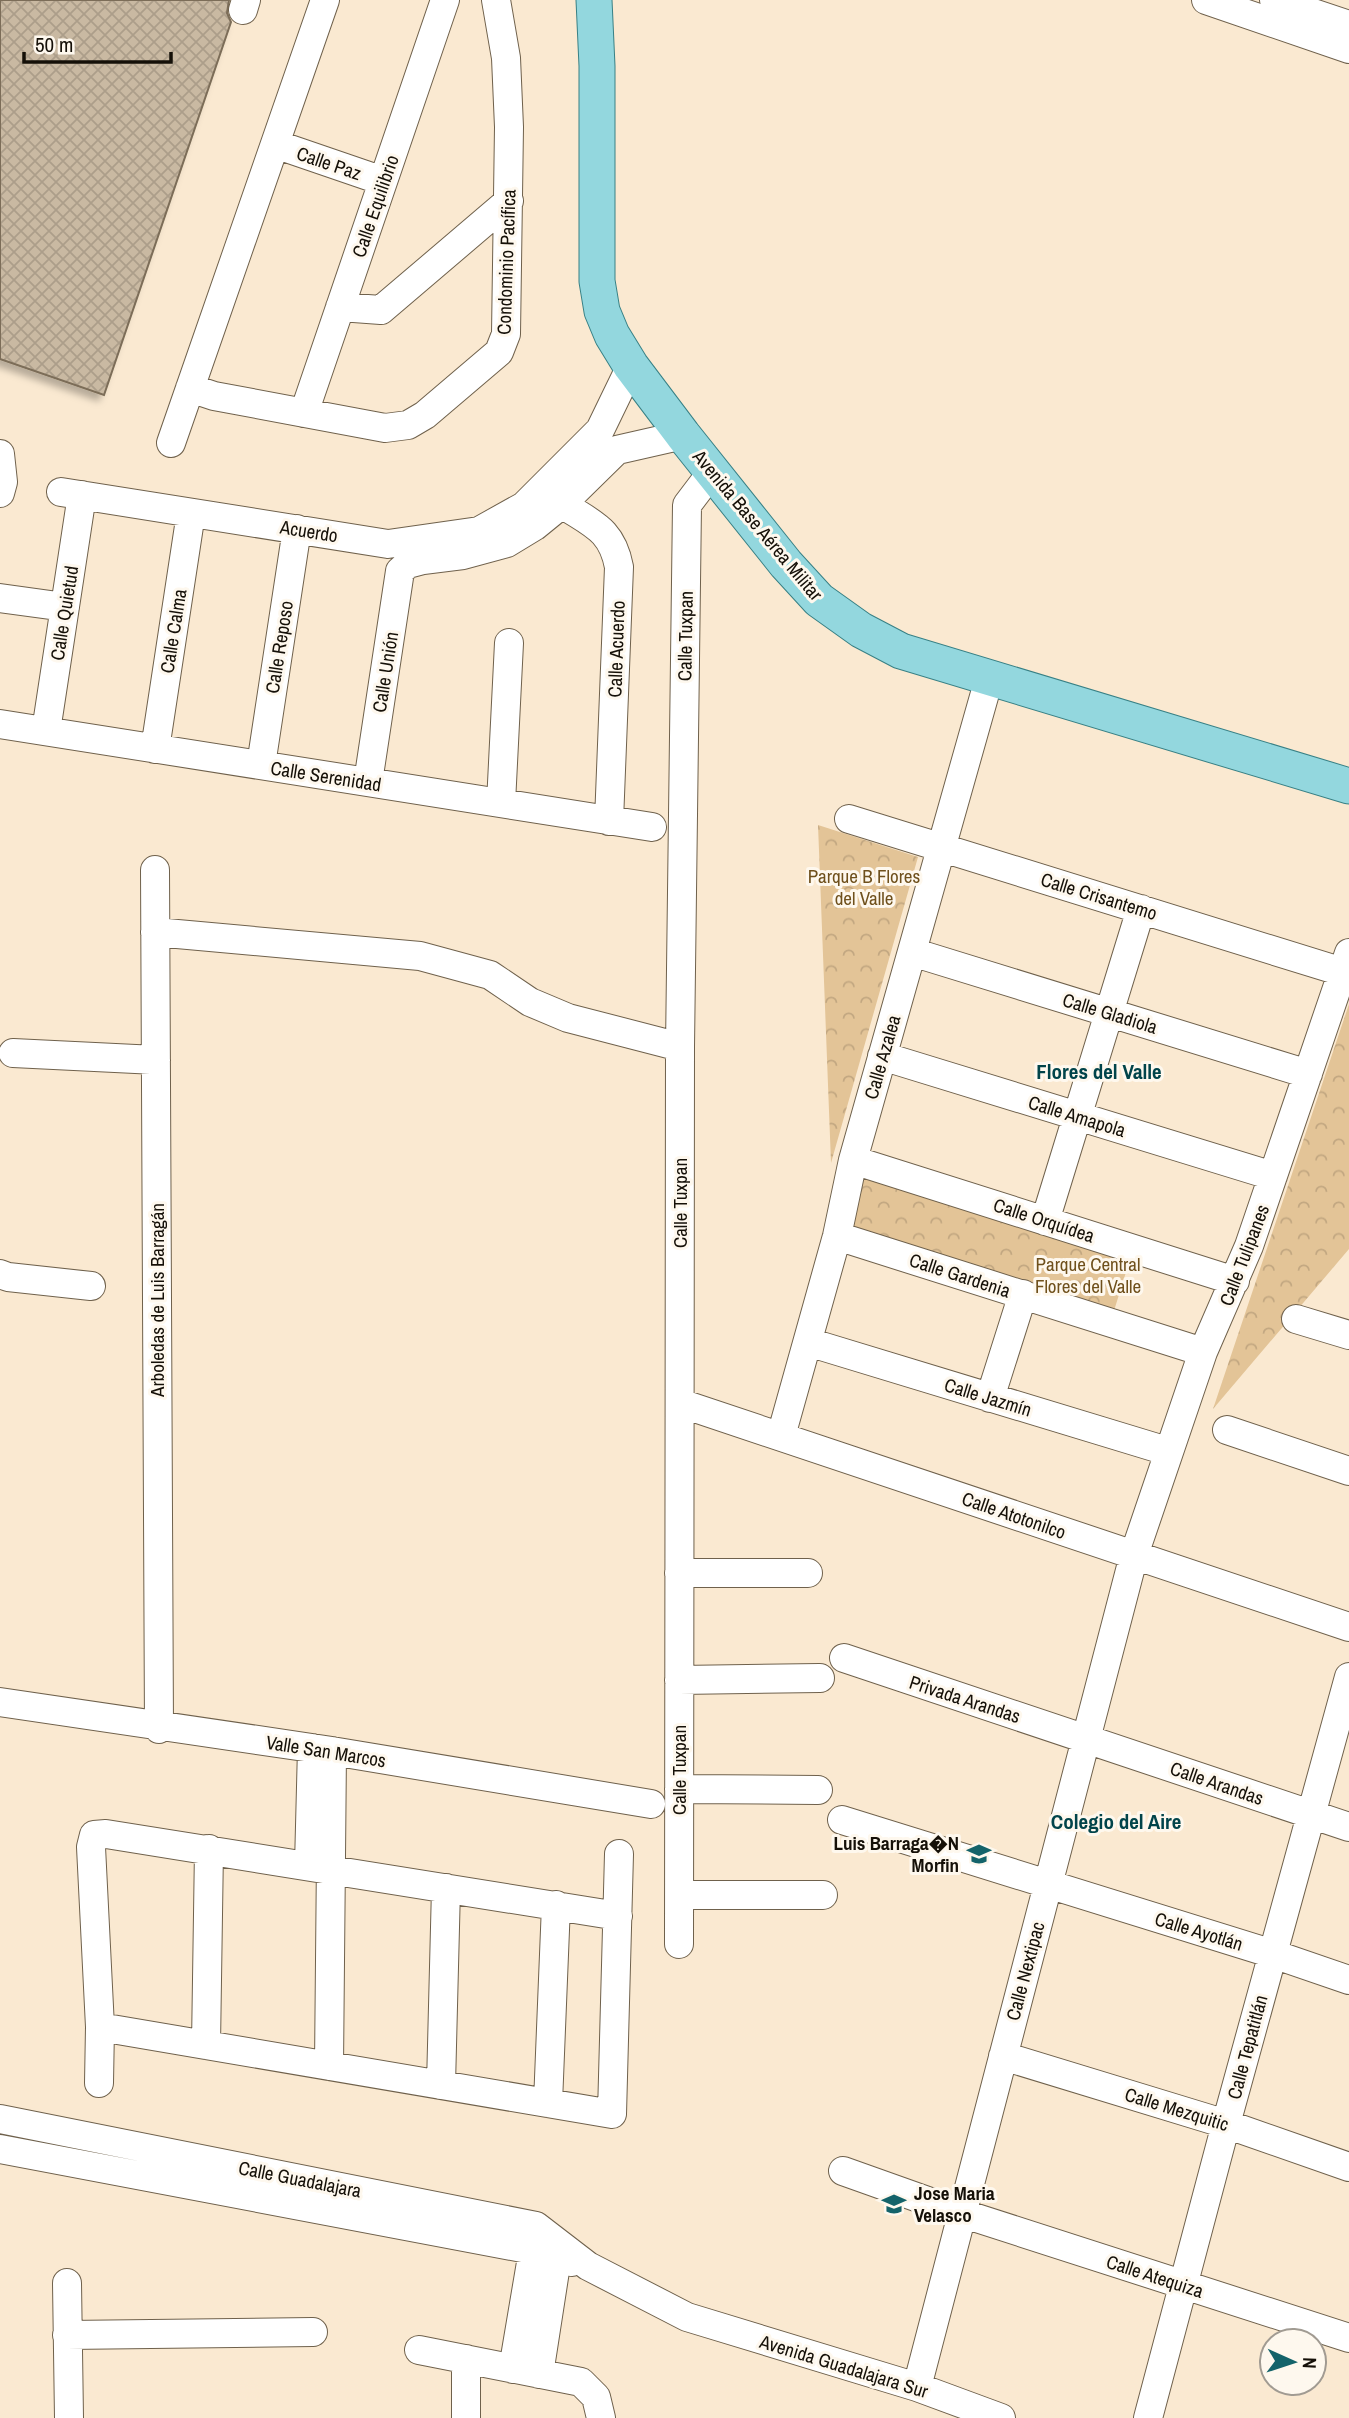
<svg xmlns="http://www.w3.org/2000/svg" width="1349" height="2418" font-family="'Archivo Narrow',sans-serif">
  <defs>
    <pattern id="park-crowns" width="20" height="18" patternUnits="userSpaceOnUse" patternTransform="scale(1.75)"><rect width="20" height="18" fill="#e3c497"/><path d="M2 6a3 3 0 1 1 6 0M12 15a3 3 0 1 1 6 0" fill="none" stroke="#c2a781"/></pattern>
    <pattern id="building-cross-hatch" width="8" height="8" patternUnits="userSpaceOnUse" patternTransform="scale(1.75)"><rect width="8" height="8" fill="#c9b9a2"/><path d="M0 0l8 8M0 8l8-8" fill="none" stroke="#ac9e8a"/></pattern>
    <filter id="shadow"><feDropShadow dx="-5.5" dy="5.5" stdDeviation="3.5" flood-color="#0004"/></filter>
  </defs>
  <rect width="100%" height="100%" fill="#fae9d1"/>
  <path fill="url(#park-crowns)" d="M818 825 918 857 831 1163Z
    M1349 1004V1249L1213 1409Z
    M862 1174 1131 1256 1113 1314 846 1231Z"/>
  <path fill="url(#building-cross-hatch)" stroke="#7c6d58" stroke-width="2" filter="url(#shadow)" d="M0 0H229L227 13 231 22 104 395 0 359Z"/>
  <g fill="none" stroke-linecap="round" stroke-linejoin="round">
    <g stroke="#6f614c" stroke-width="30">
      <path id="minor" d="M1206 0 1349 49
        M1274 0 1349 25
        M243 10 246 0
        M275 144 383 181
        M340 307 381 310 509 201
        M190 388 214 396 385 428 408 425 425 415 499 352 506 334 509 127 506 58 496 0
        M304 413 445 0
        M171 443 325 0
        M0 454 3 482 0 493
        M61 492 388 544 479 531 524 506 600 430 631 366
        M562 504C592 524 612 529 619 567L609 821
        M0 598 65 607
        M0 724 652 827
        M46 731 82 495
        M155 749 191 513
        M261 765 297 529
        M368 782 400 571 408 564 423 560 463 555 507 543 535 526 562 504 617 450 683 435
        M501 803 509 643
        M849 819 1349 974
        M155 870 159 1729
        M155 932 420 956 490 975 530 1002 568 1018 680 1047
        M912 952 1308 1074
        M13 1053 156 1060
        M882 1056 1273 1176
        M853 1160 1235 1281
        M1045 1221 1141 909
        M837 1236 1203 1352
        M0 1274 8 1277 91 1286
        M1296 1319 1349 1335
        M808 1342 1167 1451
        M990 1398 1023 1294
        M680 1403 1349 1627
        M1227 1430 1349 1471
        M781 1436 837 1236 853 1160 989 679
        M679 1573H808
        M844 1658 1349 1827
        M679 1680 820 1678
        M0 1702 332 1751 651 1804
        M679 1789 818 1790
        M842 1820 1273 1954 1349 1980
        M309 1865 312 1748
        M679 1895H823
        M679 1944 680 1047 687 505 712 472
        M100 2027 612 2114 619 1854
        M206 2045 209 1849
        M1003 2056 1226 2124 1349 2167
        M329 2066 332 1751
        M99 2083 100 2027 91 1847 94 1835 106 1834 618 1916
        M441 2085 446 1888
        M548 2103 556 1905
        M0 2119 536 2226 588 2266 687 2317 917 2387 1001 2418
        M0 2149 533 2250 572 2262
        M843 2171 961 2213 1349 2338
        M67 2283 69 2418
        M67 2335 313 2332
        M419 2350 581 2382 596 2397 601 2418
        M466 2359V2418
        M513 2369 536 2233
        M539 2374 559 2245
        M917 2387 1134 1555 1203 1352 1249 1246 1349 953
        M1148 2418 1226 2124 1349 1677"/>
    </g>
    <g stroke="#388085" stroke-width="37">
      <path id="major" d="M594 0 597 66V281L602 311 612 335 631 366 683 435 786 564 819 600 861 630 901 651 1349 786"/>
    </g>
    <use href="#minor" stroke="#fff" stroke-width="28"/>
    <use href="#major" stroke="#93d7de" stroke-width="35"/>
  </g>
  <defs>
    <g id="school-bare" transform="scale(1.89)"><path d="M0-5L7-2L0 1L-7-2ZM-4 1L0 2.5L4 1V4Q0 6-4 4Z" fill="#14636a" stroke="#fef8ee" stroke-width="2.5" paint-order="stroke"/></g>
  </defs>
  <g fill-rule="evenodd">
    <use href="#school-bare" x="979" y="1854"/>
    <use href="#school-bare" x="894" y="2204"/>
  </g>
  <g text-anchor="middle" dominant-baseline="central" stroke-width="6" stroke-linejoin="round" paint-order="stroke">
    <g font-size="19" fill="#151008" stroke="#fef8ee">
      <text transform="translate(329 163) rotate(19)">Calle Paz</text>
      <text transform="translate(375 206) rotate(-71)">Calle Equilibrio</text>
      <text transform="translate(506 262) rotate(-88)">Condominio Pacífica</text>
      <text transform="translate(758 525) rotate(50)">Avenida Base Aérea Militar</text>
      <text transform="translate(309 531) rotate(9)">Acuerdo</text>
      <text transform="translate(64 613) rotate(-81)">Calle Quietud</text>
      <text transform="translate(173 631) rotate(-81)">Calle Calma</text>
      <text transform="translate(685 636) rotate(-89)">Calle Tuxpan</text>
      <text transform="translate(279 647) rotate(-81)">Calle Reposo</text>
      <text transform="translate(616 649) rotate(-88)">Calle Acuerdo</text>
      <text transform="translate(385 672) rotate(-81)">Calle Unión</text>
      <text transform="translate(326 776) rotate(9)">Calle Serenidad</text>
      <text transform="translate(1099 896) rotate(17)">Calle Crisantemo</text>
      <text transform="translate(1110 1013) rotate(17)">Calle Gladiola</text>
      <text transform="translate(882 1057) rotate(-74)">Calle Azalea</text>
      <text transform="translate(1077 1116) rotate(17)">Calle Amapola</text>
      <text transform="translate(680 1203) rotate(-90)">Calle Tuxpan</text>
      <text transform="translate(1044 1220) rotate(18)">Calle Orquídea</text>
      <text transform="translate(1244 1255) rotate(-69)">Calle Tulipanes</text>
      <text transform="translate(960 1275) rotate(18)">Calle Gardenia</text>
      <text transform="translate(157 1300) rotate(-90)">Arboledas de Luis Barragán</text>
      <text transform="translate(988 1397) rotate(17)">Calle Jazmín</text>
      <text transform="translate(1014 1515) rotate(19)">Calle Atotonilco</text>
      <text transform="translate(965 1699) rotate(18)">Privada Arandas</text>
      <text transform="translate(326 1751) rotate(9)">Valle San Marcos</text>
      <text transform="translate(679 1770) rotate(-90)">Calle Tuxpan</text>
      <text transform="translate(1217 1783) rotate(19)">Calle Arandas</text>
      <text transform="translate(1199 1931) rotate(17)">Calle Ayotlán</text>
      <text transform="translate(1025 1971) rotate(-75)">Calle Nextipac</text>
      <text transform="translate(1247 2047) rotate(-75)">Calle Tepatitlán</text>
      <text transform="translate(1177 2109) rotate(17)">Calle Mezquitic</text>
      <text transform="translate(300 2179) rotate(11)">Calle Guadalajara</text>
      <text transform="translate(1155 2276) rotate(18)">Calle Atequiza</text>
      <text transform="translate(844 2366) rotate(17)">Avenida Guadalajara Sur</text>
    </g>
    <g font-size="19" fill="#6f501c" stroke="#fef8ee">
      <text x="864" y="876">Parque B Flores<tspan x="864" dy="22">del Valle</tspan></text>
      <text x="1088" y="1264">Parque Central<tspan x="1088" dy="22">Flores del Valle</tspan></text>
    </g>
    <g font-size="19" font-weight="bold" fill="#151008" stroke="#fef8ee" text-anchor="end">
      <text x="959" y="1843">Luis Barraga�N<tspan x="959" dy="22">Morfin</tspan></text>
      <text x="914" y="2193" text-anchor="start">Jose Maria<tspan x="914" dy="22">Velasco</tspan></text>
    </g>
    <g font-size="21" font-weight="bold" fill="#01444a" stroke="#fef8ee">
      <text x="1099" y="1071">Flores del Valle</text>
      <text x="1116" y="1821">Colegio del Aire</text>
    </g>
  </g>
  <g transform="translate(1293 2362) rotate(93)"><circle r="33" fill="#fef8ee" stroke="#a19b92" stroke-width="2"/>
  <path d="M0-5L12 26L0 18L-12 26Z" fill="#14636a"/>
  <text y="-10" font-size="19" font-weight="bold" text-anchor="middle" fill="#151008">N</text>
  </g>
  <path d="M24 52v10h147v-10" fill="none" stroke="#151008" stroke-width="3.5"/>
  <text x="35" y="52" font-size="21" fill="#151008" stroke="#fef8ee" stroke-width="5" paint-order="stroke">50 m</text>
</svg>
